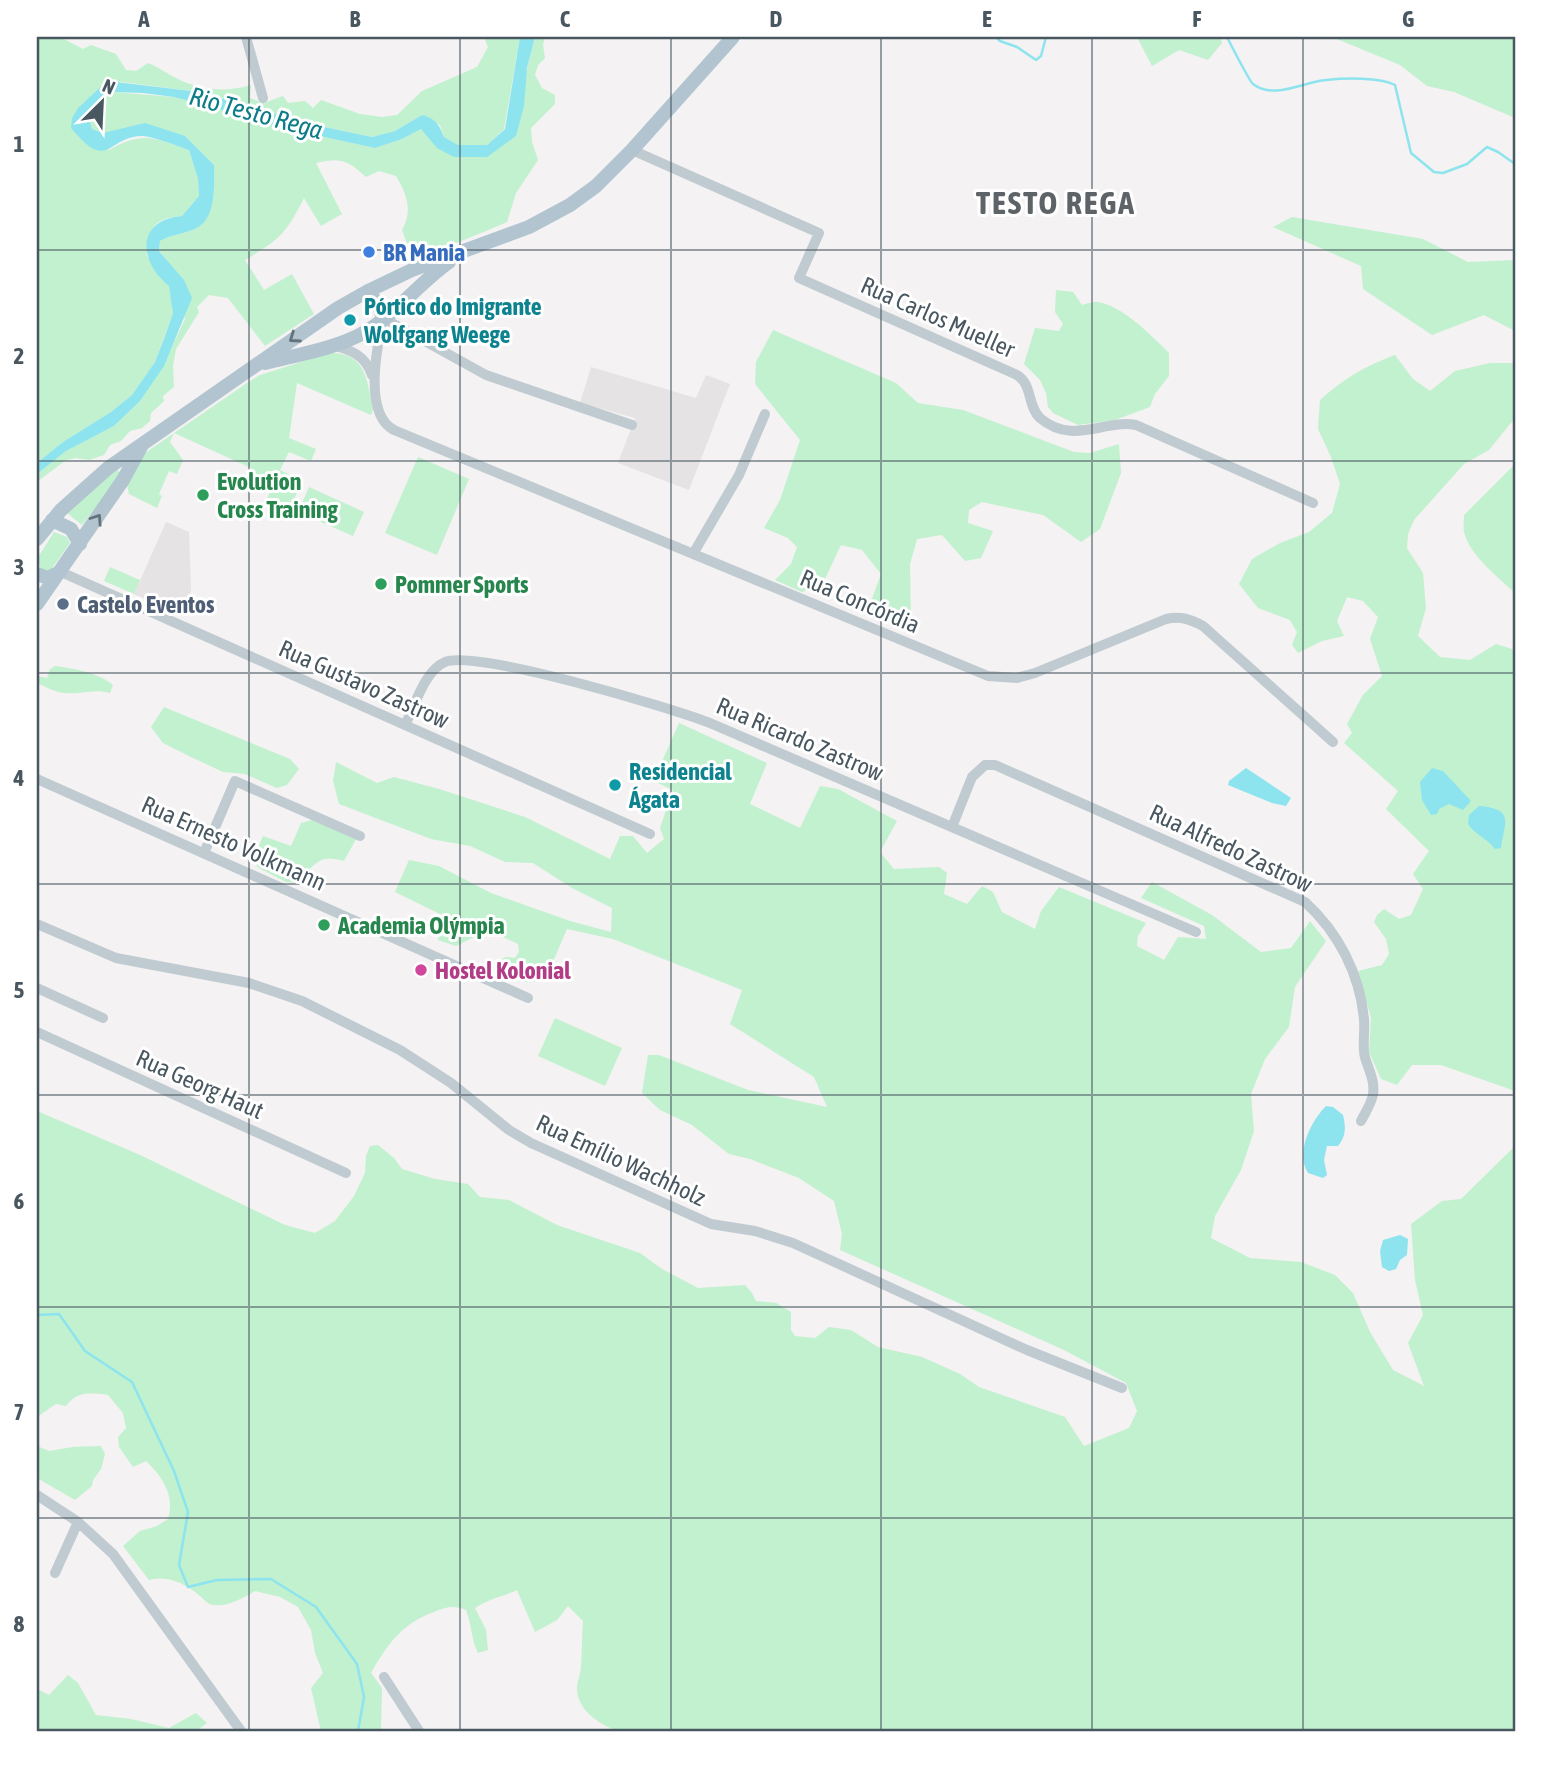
<svg xmlns="http://www.w3.org/2000/svg" width="1552" height="1768" font-family="'Asap Condensed',sans-serif">
  <rect width="100%" height="100%" fill="#f4f2f2"/>
  <path fill="#e5e3e4" d="M591 367 696 398 706 375 730 384 689 490 618 463 635 418 580 403Z
    M166 522 189 532 191 591 181 615 134 594Z"/>
  <path fill="#c1f1ce" d="M37 37H60L83 49 91 45 116 54 126 70 136 71 148 63C158 67 165 72 174 77 198 90 225 93 251 85L250 98 264 103 283 96 288 103 305 101 313 108 321 100 360 114 382 117 397 115 422 91 477 67 488 47 484 37H520L504 129 487 145H458L444 137 440 125 422 115 395 131 372 137 310 124 200 92 121 82 72 118 109 150C142 131 154 137 189 150L198 179 199 196 182 216C153 218 148 229 147 256L169 285 172 301 173 313 155 362 132 395 111 412 63 442 37 463Z
    M535 37H545L543 45 545 58 538 65 535 75 542 88 555 95V104L531 128 532 142 538 160 516 193 507 222C476 235 444 250 411 254L402 230C413 211 407 194 396 176L379 171 366 177C348 160 340 157 316 163L342 214 321 226 304 198C285 235 280 239 245 260L264 290 292 274 314 314 265 346 228 298 209 295 197 307 199 312 176 349 173 366 174 387 163 396 164 401 151 413 150 421 142 428 130 431 121 441 110 445 104 455 89 460 76 458 66 460 37 482V474L66 451 114 426 140 401 163 366 185 319 167 260 159 250 160 241C172 234 185 234 197 228 217 216 214 184 214 165L185 136 103 133 92 129 89 118C95 105 100 97 113 92L174 97 240 115 264 124 375 148 402 139 421 129 454 157 516 136 527 69Z
    M1137 37H1220L1222 43 1208 60 1179 50 1152 66Z
    M1332 37H1515V118L1454 92 1427 86 1400 65Z
    M1292 217 1423 239 1468 262 1515 260V331L1484 315 1432 335 1363 289 1361 266 1273 227Z
    M1056 290 1073 292 1082 305C1087 304 1094 301 1098 302 1123 306 1152 336 1169 353V376L1155 394 1150 407 1115 420 1078 425 1053 413 1048 407 1046 393 1040 380 1024 364 1035 328 1059 331 1063 324 1055 312Z
    M773 330 896 383 918 403 963 410 1074 452 1090 453 1119 444 1121 473 1100 529 1081 542 1043 515 982 502 969 510 968 523 993 531 981 558 965 561 942 535 917 539 910 564 911 622 897 628 867 612 881 574 862 550 841 545 823 583 802 592 775 580 791 564 797 547 788 538 764 528 780 500 800 440 755 384 756 362Z
    M330 353C367 353 367 381 373 410L371 415 297 383 289 438 316 449 311 461 289 452 280 470 302 481 288 513 265 503 270 492 251 468 174 433 170 442 183 460 177 474 169 471 159 494 162 496 157 508 129 494 127 485 145 453 247 383 260 375Z
    M1395 355 1413 379 1430 391 1455 371 1490 363H1515V418L1489 450 1464 464 1414 520 1408 534 1407 548 1423 573 1426 608 1418 636 1440 657 1470 660 1496 644 1515 650V1091L1441 1065H1412L1397 1085 1381 1079 1369 1052 1371 1018 1358 971 1382 965 1389 954 1386 939 1374 922 1377 915 1384 909 1399 919 1411 915 1423 889 1413 874 1429 851 1386 809 1398 791 1344 743 1352 733 1347 724 1363 695 1382 676 1370 639 1378 617 1363 601 1347 597 1337 621 1344 636 1322 641 1298 653 1292 645 1297 632 1290 620 1258 608 1239 584 1252 559 1280 543 1309 532 1332 513 1340 484 1331 457 1318 429 1320 400C1343 379 1365 366 1395 355Z
    M418 457 469 479 437 555 385 533Z
    M1515 464V593C1498 577 1470 556 1464 532 1463 527 1464 520 1464 515Z
    M115 468 122 474 82 525 67 513Z
    M309 487 364 512 353 536 314 519 312 521 297 515Z
    M54 532 67 537 70 543 50 571 41 569 37 559Z
    M110 567 140 580 134 594 104 581Z
    M55 666C73 668 99 673 113 685L110 693C94 688 81 695 64 693 55 692 46 687 37 683V676L47 678 50 669Z
    M164 707 290 759 299 769 287 785 277 788 245 774 223 772 191 757 163 743 151 727Z
    M679 723 767 763 750 804 800 828 820 786 838 789 897 821 880 852 894 869 939 867 947 873 944 894 967 904 982 886 993 892 1002 912 1035 929 1041 911 1059 887 1146 923 1138 936 1137 946 1164 960 1178 937 1206 939 1204 926 1141 898 1152 882 1212 915 1261 952 1291 948 1310 921 1326 941 1295 987 1289 1027 1265 1059 1251 1094 1254 1131 1241 1170 1215 1216 1211 1238 1250 1258 1301 1262 1335 1275 1353 1293 1370 1332 1393 1370 1424 1386 1408 1343 1423 1315 1415 1280 1411 1224 1442 1201 1461 1199 1515 1146V1731H617C599 1724 577 1710 577 1688 577 1681 581 1673 581 1666 582 1651 582 1636 583 1621L568 1606 557 1620 535 1632 517 1590C502 1597 488 1599 475 1608L486 1630 488 1650 478 1653C471 1639 472 1625 466 1610 453 1605 447 1607 434 1612 402 1623 387 1645 371 1673L382 1688 381 1731H321L311 1688 323 1673 315 1653 311 1630 298 1607 280 1597 255 1591C243 1598 228 1607 213 1605 207 1604 205 1600 200 1596 186 1584 168 1575 149 1580L123 1546 140 1531 157 1526 168 1519C175 1496 163 1477 146 1461L133 1467 119 1447 118 1437 126 1428 123 1413 108 1395C92 1392 76 1391 66 1406L56 1404 37 1417V1111L140 1155 285 1225 315 1233 335 1221 354 1196 365 1173 366 1156 370 1146 378 1145 394 1158 402 1169 435 1179 468 1184 480 1197 509 1200 557 1225 640 1253 662 1269 698 1288 745 1285 752 1293 756 1301 776 1303 791 1312V1330L795 1336 815 1338 829 1327 851 1330 878 1347 922 1357 960 1374 979 1387 1065 1417 1084 1446 1129 1428 1137 1411 1126 1383 1064 1350 840 1250 842 1234 834 1201 799 1178 750 1159 729 1154 692 1125 660 1110 642 1093 648 1055H659L748 1090 827 1107 814 1077 730 1024 742 990 613 939 567 929 551 966 541 981 521 982 485 966 506 957 515 958 519 952 518 944 488 930 456 946 438 940 444 916 395 892 409 860 439 866 491 893 570 921 611 932 612 908 572 888 533 863 505 862 470 846 431 839 339 804 333 781 336 762 377 783 394 777 439 789 525 817 610 859 620 836H633L647 853 664 839 660 828 673 790 641 775 643 770 649 766H660Z
    M312 820 356 839 344 861C316 852 314 868 296 883L286 882 257 867 255 856 263 836 291 846 301 823Z
    M555 1018 622 1048 605 1086 538 1056Z
    M37 1446 49 1451 73 1447 101 1446 105 1454 101 1469 93 1480 92 1486 75 1500 37 1478Z
    M68 1675 78 1683 96 1715 131 1719 169 1728 196 1713 207 1723 196 1731H37V1689L49 1695Z"/>
  <path fill="#8de4ee" d="M520 37H535L527 68 524 106 516 136 487 157H454L437 148 421 129 402 139 375 148 264 124 240 115 174 97 143 93 113 92 104 95 96 103 89 118 92 129 103 133 145 123 185 136 214 165C214 184 217 217 197 228 185 234 172 234 160 241L159 251 184 280 192 298 164 366 140 401 114 426 66 451 37 474V463L63 442 111 412 132 395 155 362 165 336 173 313 169 286C138 261 136 220 182 216L199 196 198 179 189 150C177 146 153 136 141 136 105 138 109 173 71 128L72 118 78 108 107 81 200 92 310 124 372 137 395 131 422 115C436 119 439 124 444 137L458 145H487L505 129Z
    M1246 768 1291 798 1286 806 1272 803 1228 785 1229 781Z
    M1432 768 1443 771 1471 801 1463 810 1449 804 1439 809 1437 814 1431 815 1422 800 1420 782Z
    M1479 806C1516 809 1504 823 1501 848L1495 849C1487 838 1475 835 1468 824L1469 815Z
    M1326 1106 1333 1107 1343 1115C1346 1128 1346 1136 1338 1146H1327L1324 1160 1327 1175 1323 1178 1308 1173C1295 1153 1311 1121 1326 1106Z
    M1400 1235 1408 1239 1407 1255 1400 1260 1396 1269 1389 1271 1382 1267 1380 1251 1383 1240Z"/>
  <g fill="none" stroke-linecap="round" stroke-linejoin="round">
    <path stroke="#8de4ee" stroke-width="2.5" d="M996 37 1000 41 1017 47 1036 60 1041 56 1046 37
      M1227 37C1230 43 1250 82 1253 84 1274 100 1303 82 1326 80 1345 78 1380 77 1395 85L1411 153 1434 172 1443 173 1467 164 1487 147 1498 152 1515 164
      M37 1315 59 1314 85 1351 132 1382 174 1471 188 1512 179 1565 188 1587 217 1580 271 1579 316 1607 357 1664 364 1697 358 1731"/>
    <path stroke="#bfcad1" stroke-width="10" d="M246 37 263 98
      M632 150 819 233 799 278 1017 375C1033 385 1027 406 1040 418 1073 446 1104 419 1136 425L1313 503
      M332 345C351 350 365 355 372 375
      M632 425 486 375 383 318C377 347 363 414 394 430L988 676 1017 678 1035 673 1166 619C1181 616 1190 619 1203 626L1333 742
      M693 554 739 475 765 414
      M61 572 650 834
      M405 725C415 706 424 671 445 662 476 649 671 708 710 723L1196 932
      M37 779 528 998
      M952 827 972 777 985 765H995L1305 902C1338 932 1360 974 1364 1019 1365 1030 1363 1040 1364 1051 1364 1058 1368 1065 1370 1072 1378 1094 1371 1102 1361 1121
      M204 853 235 781 360 836
      M37 924 116 958 249 983 302 1001 400 1050 451 1083 509 1130 531 1143 711 1224 755 1231 793 1243 1027 1350 1122 1388
      M37 988 103 1018
      M37 1032 346 1173
      M37 1495 78 1522 113 1554 241 1731
      M55 1573 78 1522
      M384 1677 419 1731"/>
    <path stroke="#b1c4d0" stroke-width="14" d="M368 291 378 304 383 318
      M265 363C296 355 338 348 365 332 396 314 419 283 449 262
      M52 520 71 529 80 544
      M37 539 61 510 108 468 338 308 368 291 412 270 529 227 570 205 596 186 632 150 733 37
      M37 574 48 578 60 572
      M37 604 123 480 141 447"/>
  </g>
  <defs><path id="oneway-chevron" d="M-2-3.5L2.5 0L-2 3.5" fill="none" stroke-width="1.6" stroke-linecap="round" stroke-linejoin="round" transform="scale(1.75)"/></defs>
  <g stroke="#63727c">
    <use href="#oneway-chevron" transform="translate(294 338) rotate(145)"/>
    <use href="#oneway-chevron" transform="translate(97 519) rotate(-56)"/>
  </g>
  <path fill="none" stroke="#495760" stroke-width="2" stroke-opacity="0.55" d="M249 37V1731M460 37V1731M671 37V1731M881 37V1731M1092 37V1731M1303 37V1731M37 250H1515M37 461H1515M37 673H1515M37 884H1515M37 1095H1515M37 1307H1515M37 1518H1515"/>
  <circle fill="#3f7fe0" stroke="#fff" stroke-width="2.5" cx="369" cy="252" r="7"/>
  <g fill="#0f9aa8" stroke="#fff" stroke-width="2.5">
    <circle cx="350" cy="320" r="7"/>
    <circle cx="615" cy="785" r="7"/>
  </g>
  <g fill="#2e9e5b" stroke="#fff" stroke-width="2.5">
    <circle cx="203" cy="495" r="7"/>
    <circle cx="381" cy="584" r="7"/>
    <circle cx="324" cy="925" r="7"/>
  </g>
  <circle fill="#5c6f8a" stroke="#fff" stroke-width="2.5" cx="63" cy="604" r="7"/>
  <circle fill="#d1479c" stroke="#fff" stroke-width="2.5" cx="421" cy="970" r="7"/>
  <g text-anchor="middle" dominant-baseline="central" stroke-width="6" stroke-linejoin="round" paint-order="stroke">
    <g font-size="24" font-weight="bold" fill="#366cbe" stroke="#fff" text-anchor="start">
      <text x="383" y="252">BR Mania</text>
    </g>
    <g font-size="24" font-weight="bold" fill="#0d838f" stroke="#fff" text-anchor="start">
      <text x="364" y="306">Pórtico do Imigrante<tspan x="364" dy="28">Wolfgang Weege</tspan></text>
      <text x="629" y="771">Residencial<tspan x="629" dy="28">Ágata</tspan></text>
    </g>
    <g font-size="24" fill="#495760" stroke="#fff">
      <text transform="translate(938 317) rotate(24)">Rua Carlos Mueller</text>
      <text transform="translate(860 601) rotate(23)">Rua Concórdia</text>
      <text transform="translate(364 684) rotate(24)">Rua Gustavo Zastrow</text>
      <text transform="translate(800 739) rotate(23)">Rua Ricardo Zastrow</text>
      <text transform="translate(234 843) rotate(24)">Rua Ernesto Volkmann</text>
      <text transform="translate(1231 848) rotate(25)">Rua Alfredo Zastrow</text>
      <text transform="translate(200 1084) rotate(24)">Rua Georg Haut</text>
      <text transform="translate(621 1160) rotate(25)">Rua Emílio Wachholz</text>
    </g>
    <g font-size="24" font-weight="bold" fill="#27864d" stroke="#fff" text-anchor="start">
      <text x="217" y="481">Evolution<tspan x="217" dy="28">Cross Training</tspan></text>
      <text x="395" y="584">Pommer Sports</text>
      <text x="338" y="925">Academia Olýmpia</text>
    </g>
    <g font-size="24" font-weight="bold" fill="#4e5e75" stroke="#fff" text-anchor="start">
      <text x="77" y="604">Castelo Eventos</text>
    </g>
    <g font-size="24" font-weight="bold" fill="#b23c85" stroke="#fff" text-anchor="start">
      <text x="435" y="970">Hostel Kolonial</text>
    </g>
    <g font-size="26" font-style="italic" fill="#0c7c89" stroke="#fff">
      <text transform="translate(256 113) rotate(15)">Rio Testo Rega</text>
    </g>
    <g font-size="32" font-weight="bold" letter-spacing="2" fill="#5e6367" stroke="#fff">
      <text x="1056" y="202">TESTO REGA</text>
    </g>
  </g>
  <rect width="1552" height="1768" fill="none" stroke="#ffffff" stroke-width="77"/>
  <g transform="translate(102 102) rotate(24)" stroke="#ffffff" stroke-width="5" paint-order="stroke">
  <path d="M0-5L12 26L0 18L-12 26Z" fill="#495760"/>
  <text y="-10" font-size="19" font-weight="bold" text-anchor="middle" fill="#495760">N</text>
  </g>
  <rect x="38" y="38" width="1476" height="1692" fill="none" stroke="#495760" stroke-width="2.5"/>
  <g font-size="23" text-anchor="middle" font-weight="bold" fill="#495760">
    <text x="144" y="27">A</text>
    <text x="355" y="27">B</text>
    <text x="565" y="27">C</text>
    <text x="776" y="27">D</text>
    <text x="987" y="27">E</text>
    <text x="1197" y="27">F</text>
    <text x="1408" y="27">G</text>
    <text x="19" y="152">1</text>
    <text x="19" y="364">2</text>
    <text x="19" y="575">3</text>
    <text x="19" y="786">4</text>
    <text x="19" y="998">5</text>
    <text x="19" y="1209">6</text>
    <text x="19" y="1420">7</text>
    <text x="19" y="1632">8</text>
  </g>
</svg>
